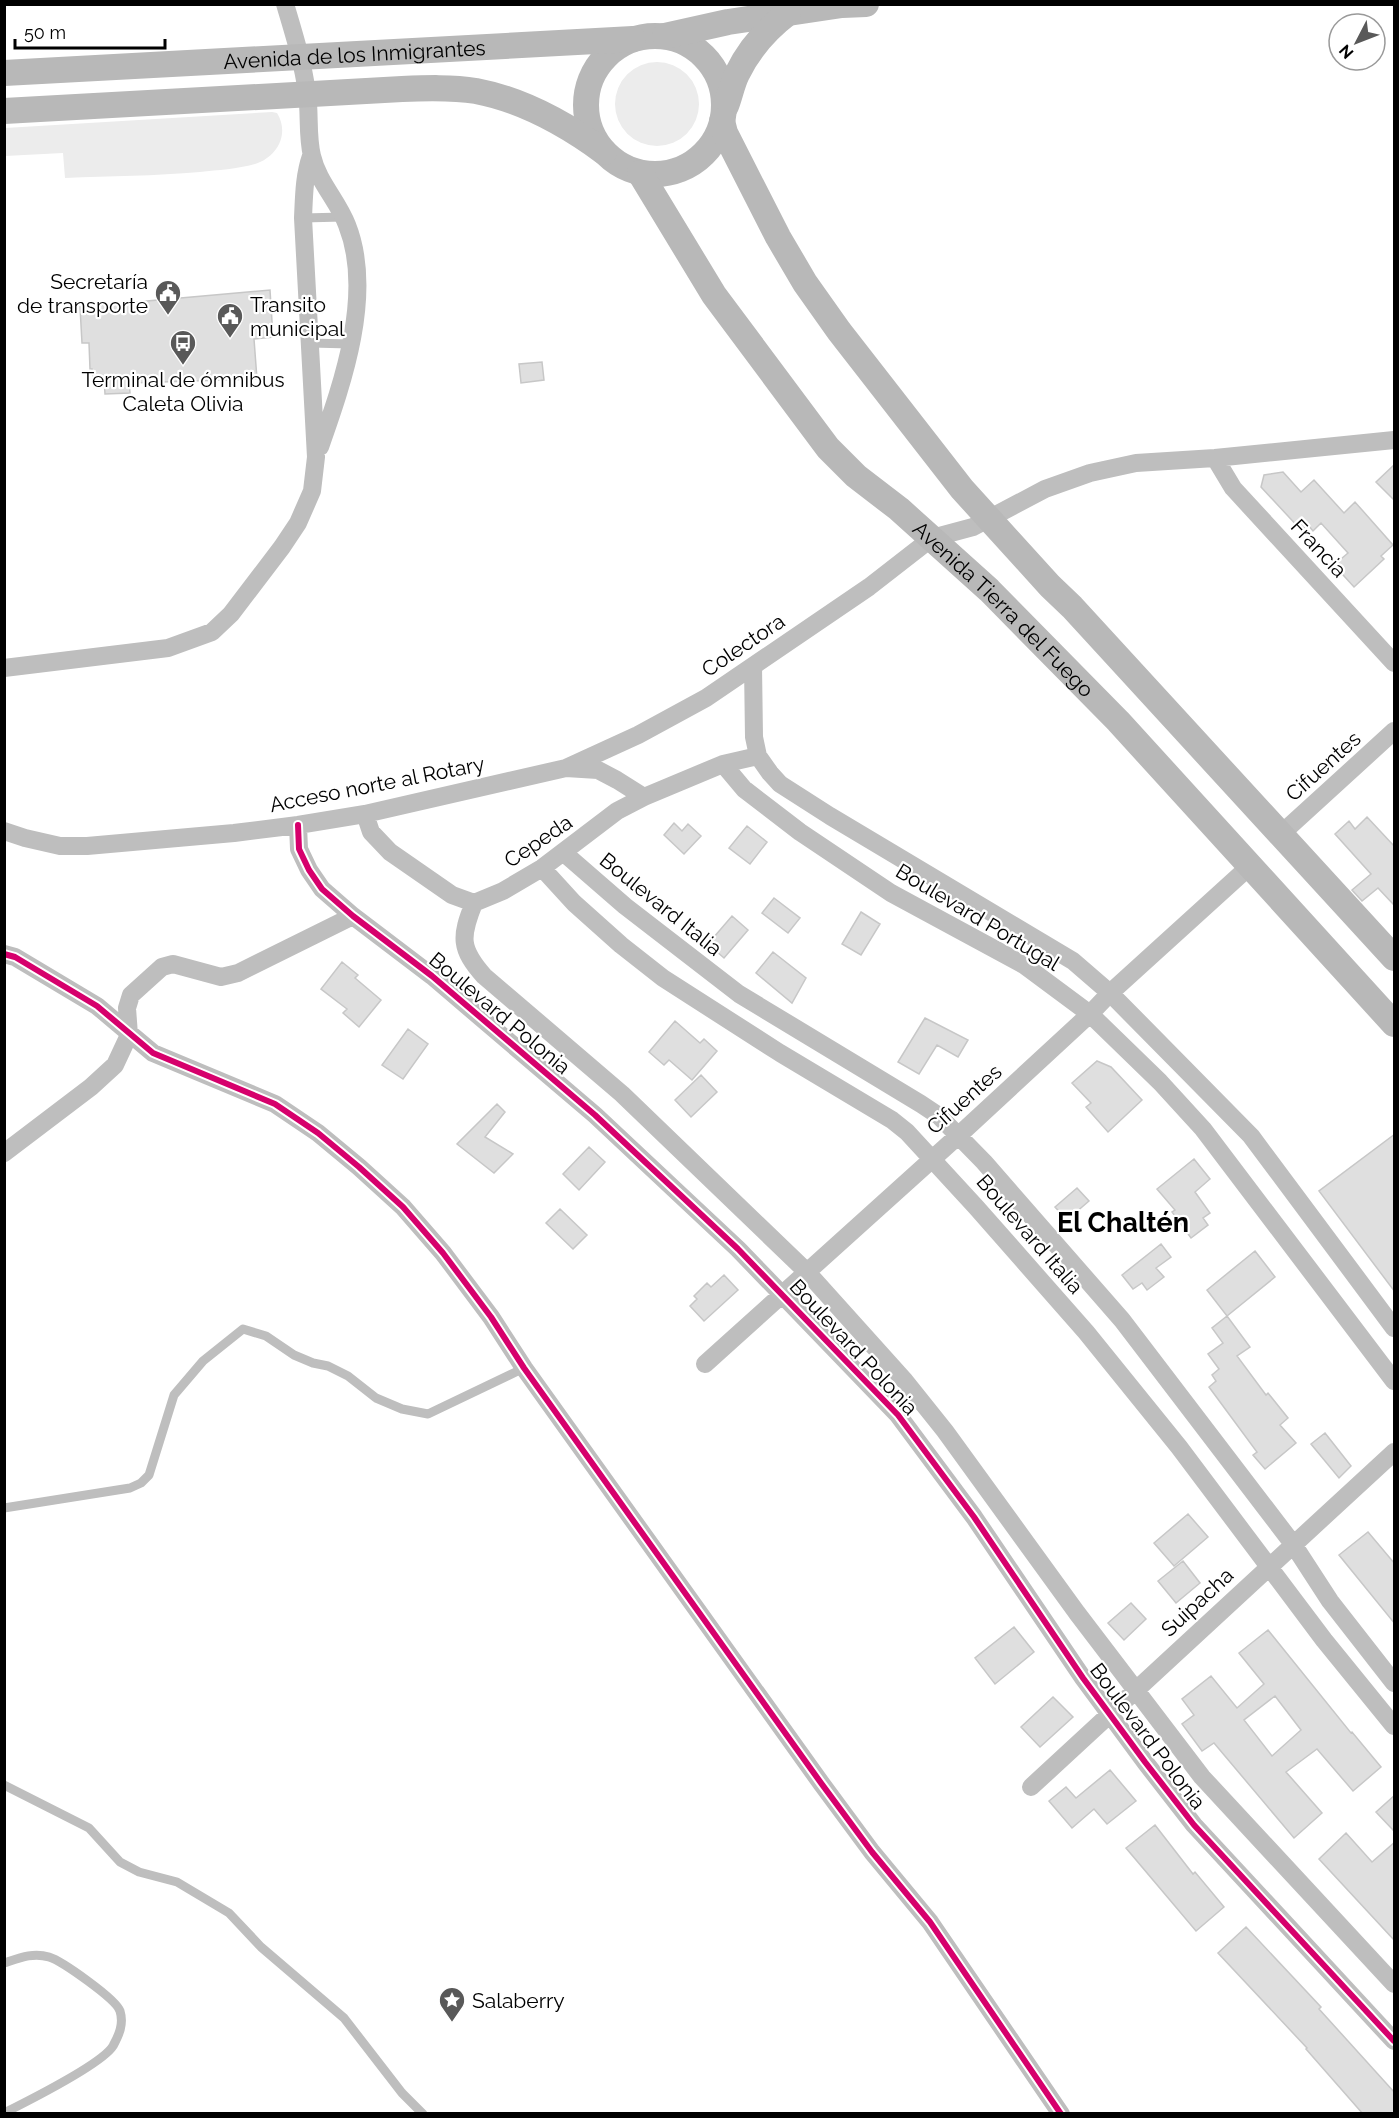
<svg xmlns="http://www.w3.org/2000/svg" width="1399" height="2118" font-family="Raleway,sans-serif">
  <rect width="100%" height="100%" fill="#fff"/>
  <path fill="#ececec" d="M615 104a42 42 0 1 1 84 0a42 42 0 1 1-84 0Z
    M272 112 277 113C290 134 277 157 255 164 237 169 218 170 200 172 155 176 110 176 65 178L63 153 5 156V128Z"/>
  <path fill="#dfdfdf" stroke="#c7c7c7" stroke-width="1.5" fill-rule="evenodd" d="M270 290 273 337 254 339 257 379 129 383 130 393 105 394 104 378H93L92 369H90L89 343H82L80 307Z
    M542 362 544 380 521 383 519 364Z
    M1395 464V501L1376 482Z
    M1283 472 1301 492 1314 480 1344 513 1355 502 1393 545 1381 556 1384 559 1354 587 1334 565 1348 553 1321 523 1313 531 1308 525 1301 530 1261 487 1264 475Z
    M1367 817 1395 847V906L1378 888 1362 901 1352 890 1371 874 1335 834 1349 821 1355 829Z
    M674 823 682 831 688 824 701 836 684 854 664 835Z
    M747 826 767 842 750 864 729 848Z
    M774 898 800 918 788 933 762 913Z
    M861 912 880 924 861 955 842 944Z
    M732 916 748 930 724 958 708 944Z
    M773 952 806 978 792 1003 756 973Z
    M342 962 358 975 355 978 381 1000 359 1027 343 1013 347 1009 321 989Z
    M925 1018 968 1040 958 1057 937 1045 919 1074 898 1062Z
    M675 1021 700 1043 704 1039 717 1051 692 1080 669 1060 664 1065 649 1052Z
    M408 1029 428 1044 403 1079 382 1065Z
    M1097 1061 1111 1067 1142 1100 1108 1132 1086 1107 1091 1103 1072 1083Z
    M701 1075 717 1092 691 1117 675 1100Z
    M497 1104 505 1112 485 1137 513 1154 494 1173 457 1144Z
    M1395 1134V1292L1319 1191Z
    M589 1147 605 1162 579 1190 563 1174Z
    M1194 1159 1210 1179 1195 1192 1210 1213 1203 1218 1208 1225 1191 1238 1172 1212 1175 1210 1157 1189Z
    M1077 1188 1089 1201 1067 1220 1055 1207Z
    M560 1209 587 1235 573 1249 546 1223Z
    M1161 1244 1171 1257 1156 1268 1164 1277 1147 1290 1142 1283 1133 1289 1122 1275Z
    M1255 1251 1275 1277 1227 1316 1207 1290Z
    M724 1275 738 1290 704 1321 690 1306 697 1299 694 1296 707 1283 711 1287Z
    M1227 1316 1250 1347 1237 1356 1266 1395 1268 1393 1288 1418 1280 1425 1296 1443 1265 1469 1253 1455 1257 1452 1209 1387 1216 1381 1212 1375 1219 1369 1208 1354 1223 1343 1212 1328Z
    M1325 1433 1351 1466 1339 1478 1311 1444Z
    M1188 1514 1208 1537 1174 1566 1154 1543Z
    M1368 1532 1395 1564V1624L1339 1555Z
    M1183 1561 1200 1583 1176 1603 1158 1581Z
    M1131 1603 1146 1619 1124 1640 1108 1623Z
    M1014 1627 1034 1652 995 1684 975 1658Z
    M1268 1630 1351 1733 1352 1732 1381 1767 1353 1791 1317 1749 1286 1772 1322 1813 1294 1838 1214 1743 1202 1751 1182 1724 1194 1715 1182 1699 1211 1676 1237 1708 1264 1684 1239 1653ZM1275 1696 1301 1730 1272 1756 1244 1720Z
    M1053 1697 1073 1717 1040 1747 1021 1727Z
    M1110 1770 1136 1801 1107 1824 1094 1809 1072 1828 1049 1801 1066 1787 1076 1798Z
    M1395 1795V1832L1376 1812Z
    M1155 1825 1193 1874 1195 1872 1224 1907 1196 1931 1126 1848Z
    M1346 1833 1372 1862 1395 1842V1941L1319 1859Z
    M1246 1927 1321 2007 1319 2009 1395 2093V2114H1363L1306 2049 1307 2048 1218 1953Z"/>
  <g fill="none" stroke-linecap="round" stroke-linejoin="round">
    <path stroke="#bebebe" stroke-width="9" d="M303 218 343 217
      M311 343 350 344
      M4 1508 130 1488 141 1483 149 1475 174 1395 203 1361 243 1329 266 1336 294 1355 313 1363 328 1366 348 1376 376 1398 402 1409 428 1414 524 1368
      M4 1785 89 1828 120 1862 139 1872 177 1882 229 1913 261 1947 344 2018 402 2093 423 2114
      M4 1963C19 1958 33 1952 49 1957 62 1961 116 1999 120 2011 124 2024 119 2035 113 2046 102 2064 26 2102 4 2113"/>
    <path stroke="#bebebe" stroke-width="18" d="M285 4C294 34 303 63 307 93 310 113 307 136 312 156 318 182 338 201 347 225 374 293 343 382 320 447
      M1215 458 1233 488 1394 663
      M753 666 754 737 758 756 770 773 780 784 830 816 1073 961 1110 993 1251 1136 1394 1328
      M4 668 168 648 212 632 231 614 282 547 298 523 312 491 316 457 303 218C304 197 304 176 311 156
      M723 764 744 789 800 832 891 893 1024 965 1090 1014 1160 1082 1203 1129 1394 1381
      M566 768 638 735 706 698 869 587 932 538 973 527 1045 489 1090 473 1136 463 1215 458 1394 440
      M365 814 371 832 390 852 452 895 474 903 503 891 542 868 617 811 644 797 723 764 758 756
      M298 825 299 849 309 870 322 889 353 916 432 976 595 1115 738 1249 898 1415 974 1517 1083 1678 1145 1762 1194 1825 1394 2041
      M4 831 25 838 60 846H87L234 833 298 825 365 814 566 768 598 770 617 780 644 797
      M1281 834 1394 731
      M564 853 625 906 739 994 921 1104 939 1116 984 1162 1122 1320 1293 1544 1330 1601 1394 1683
      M542 868 574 903 621 945 663 978 780 1053 892 1120 907 1132 976 1207 1086 1332 1179 1447 1324 1640 1394 1726
      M474 903C460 937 460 949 484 976L622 1094 807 1272 905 1381 945 1431 1077 1613 1202 1777 1394 1984
      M4 954 15 957 97 1006 153 1053 275 1104 318 1133 359 1167 403 1207 443 1253 491 1317 524 1368 821 1783 872 1852 930 1922 1061 2114
      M4 1153 91 1087 115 1065 129 1035 127 1008 131 995 162 967 173 964 221 977 238 973 353 916
      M705 1364 959 1135 1090 1014 1110 993 1251 865
      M1031 1787 1394 1452"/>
    <g stroke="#b8b8b8" stroke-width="26">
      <circle cx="655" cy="105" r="69"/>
      <path d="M665 36 728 22 842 5 866 4"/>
      <path id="s1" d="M4 73 633 39"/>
      <path d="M726 106C730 96 732 84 737 74 748 51 767 29 788 13"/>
      <path d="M4 111 402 89C426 88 452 87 476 91 523 100 566 124 604 152"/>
      <path d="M722 121 725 133 778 237 805 283 839 331 962 489 1050 586 1072 607 1394 958"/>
      <path id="s2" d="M640 173 714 295 828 448 856 476 899 509 989 590 1118 721 1394 1024"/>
    </g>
    <g stroke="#fff" stroke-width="10">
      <path id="cycleway" d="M298 825 299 849 309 870 322 889 353 916 432 976 595 1115 738 1249 898 1415 974 1517 1083 1678 1145 1762 1194 1825 1394 2041
        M4 954 15 957 97 1006 153 1053 275 1104 318 1133 359 1167 403 1207 443 1253 491 1317 524 1368 821 1783 872 1852 930 1922 1061 2114"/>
    </g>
    <use href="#cycleway" stroke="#d6006c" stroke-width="6"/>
  </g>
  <defs>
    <g id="civic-pin" transform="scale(1.35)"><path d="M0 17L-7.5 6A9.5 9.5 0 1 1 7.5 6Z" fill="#595959" stroke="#fff"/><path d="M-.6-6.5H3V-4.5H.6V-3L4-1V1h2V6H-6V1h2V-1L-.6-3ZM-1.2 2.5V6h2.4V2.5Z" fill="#fff"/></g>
    <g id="bus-pin" transform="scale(1.35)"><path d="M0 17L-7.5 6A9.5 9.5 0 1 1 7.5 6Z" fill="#595959" stroke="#fff"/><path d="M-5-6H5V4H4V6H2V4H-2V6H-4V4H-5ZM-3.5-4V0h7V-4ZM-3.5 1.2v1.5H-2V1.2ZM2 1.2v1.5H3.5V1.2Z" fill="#fff"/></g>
    <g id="sight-pin" transform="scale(1.35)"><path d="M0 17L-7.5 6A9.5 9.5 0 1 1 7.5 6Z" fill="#595959" stroke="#fff"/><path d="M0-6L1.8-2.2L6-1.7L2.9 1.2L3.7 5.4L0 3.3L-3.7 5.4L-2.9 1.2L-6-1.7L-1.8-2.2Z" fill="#fff"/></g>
  </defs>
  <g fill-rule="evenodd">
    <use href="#civic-pin" x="168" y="293"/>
    <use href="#civic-pin" x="230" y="316"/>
    <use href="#bus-pin" x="183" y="343"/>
    <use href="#sight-pin" x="452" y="2000"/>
  </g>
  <g text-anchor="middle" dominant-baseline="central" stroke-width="4.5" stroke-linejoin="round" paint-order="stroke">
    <g font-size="21" fill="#000" stroke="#fff">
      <text stroke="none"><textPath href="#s1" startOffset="351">Avenida de los Inmigrantes</textPath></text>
      <text transform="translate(1319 548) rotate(47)">Francia</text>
      <text stroke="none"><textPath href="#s2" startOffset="572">Avenida Tierra del Fuego</textPath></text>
      <text transform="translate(743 645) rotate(-34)">Colectora</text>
      <text transform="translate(1323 766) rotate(-42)">Cifuentes</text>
      <text transform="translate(377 784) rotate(-11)">Acceso norte al Rotary</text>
      <text transform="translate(538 841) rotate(-34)">Cepeda</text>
      <text transform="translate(661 904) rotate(39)">Boulevard Italia</text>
      <text transform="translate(978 917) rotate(31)">Boulevard Portugal</text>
      <text transform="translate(500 1013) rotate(40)">Boulevard Polonia</text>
      <text transform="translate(964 1099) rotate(-42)">Cifuentes</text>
      <text transform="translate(1030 1234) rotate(49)">Boulevard Italia</text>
      <text transform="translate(854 1347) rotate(47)">Boulevard Polonia</text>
      <text transform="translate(1197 1602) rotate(-43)">Suipacha</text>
      <text transform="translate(1148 1736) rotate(53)">Boulevard Polonia</text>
    </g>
    <g font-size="21" fill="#000" stroke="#fff" text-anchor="start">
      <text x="148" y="281" text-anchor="end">Secretaría<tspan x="148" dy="24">de transporte</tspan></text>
      <text x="250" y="304">Transito<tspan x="250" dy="24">municipal</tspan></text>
      <text x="183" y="379" text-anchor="middle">Terminal de ómnibus<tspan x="183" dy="24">Caleta Olivia</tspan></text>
      <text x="472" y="2000">Salaberry</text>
    </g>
    <g font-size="27" font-weight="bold" fill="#000" stroke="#fff">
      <text x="1123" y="1222">El Chaltén</text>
    </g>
  </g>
  <rect width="1399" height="2118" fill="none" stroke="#000000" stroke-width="12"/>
  <g transform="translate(1357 42) rotate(228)"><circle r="28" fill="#ffffff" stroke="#999999" stroke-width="1.5"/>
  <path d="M0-4.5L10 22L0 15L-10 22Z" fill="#595959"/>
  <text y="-9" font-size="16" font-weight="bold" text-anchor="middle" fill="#000000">N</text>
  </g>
  <path d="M15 39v9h150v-9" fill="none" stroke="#000000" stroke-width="3"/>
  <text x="24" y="39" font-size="18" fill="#000000" stroke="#ffffff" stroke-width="4.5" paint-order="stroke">50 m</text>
</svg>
